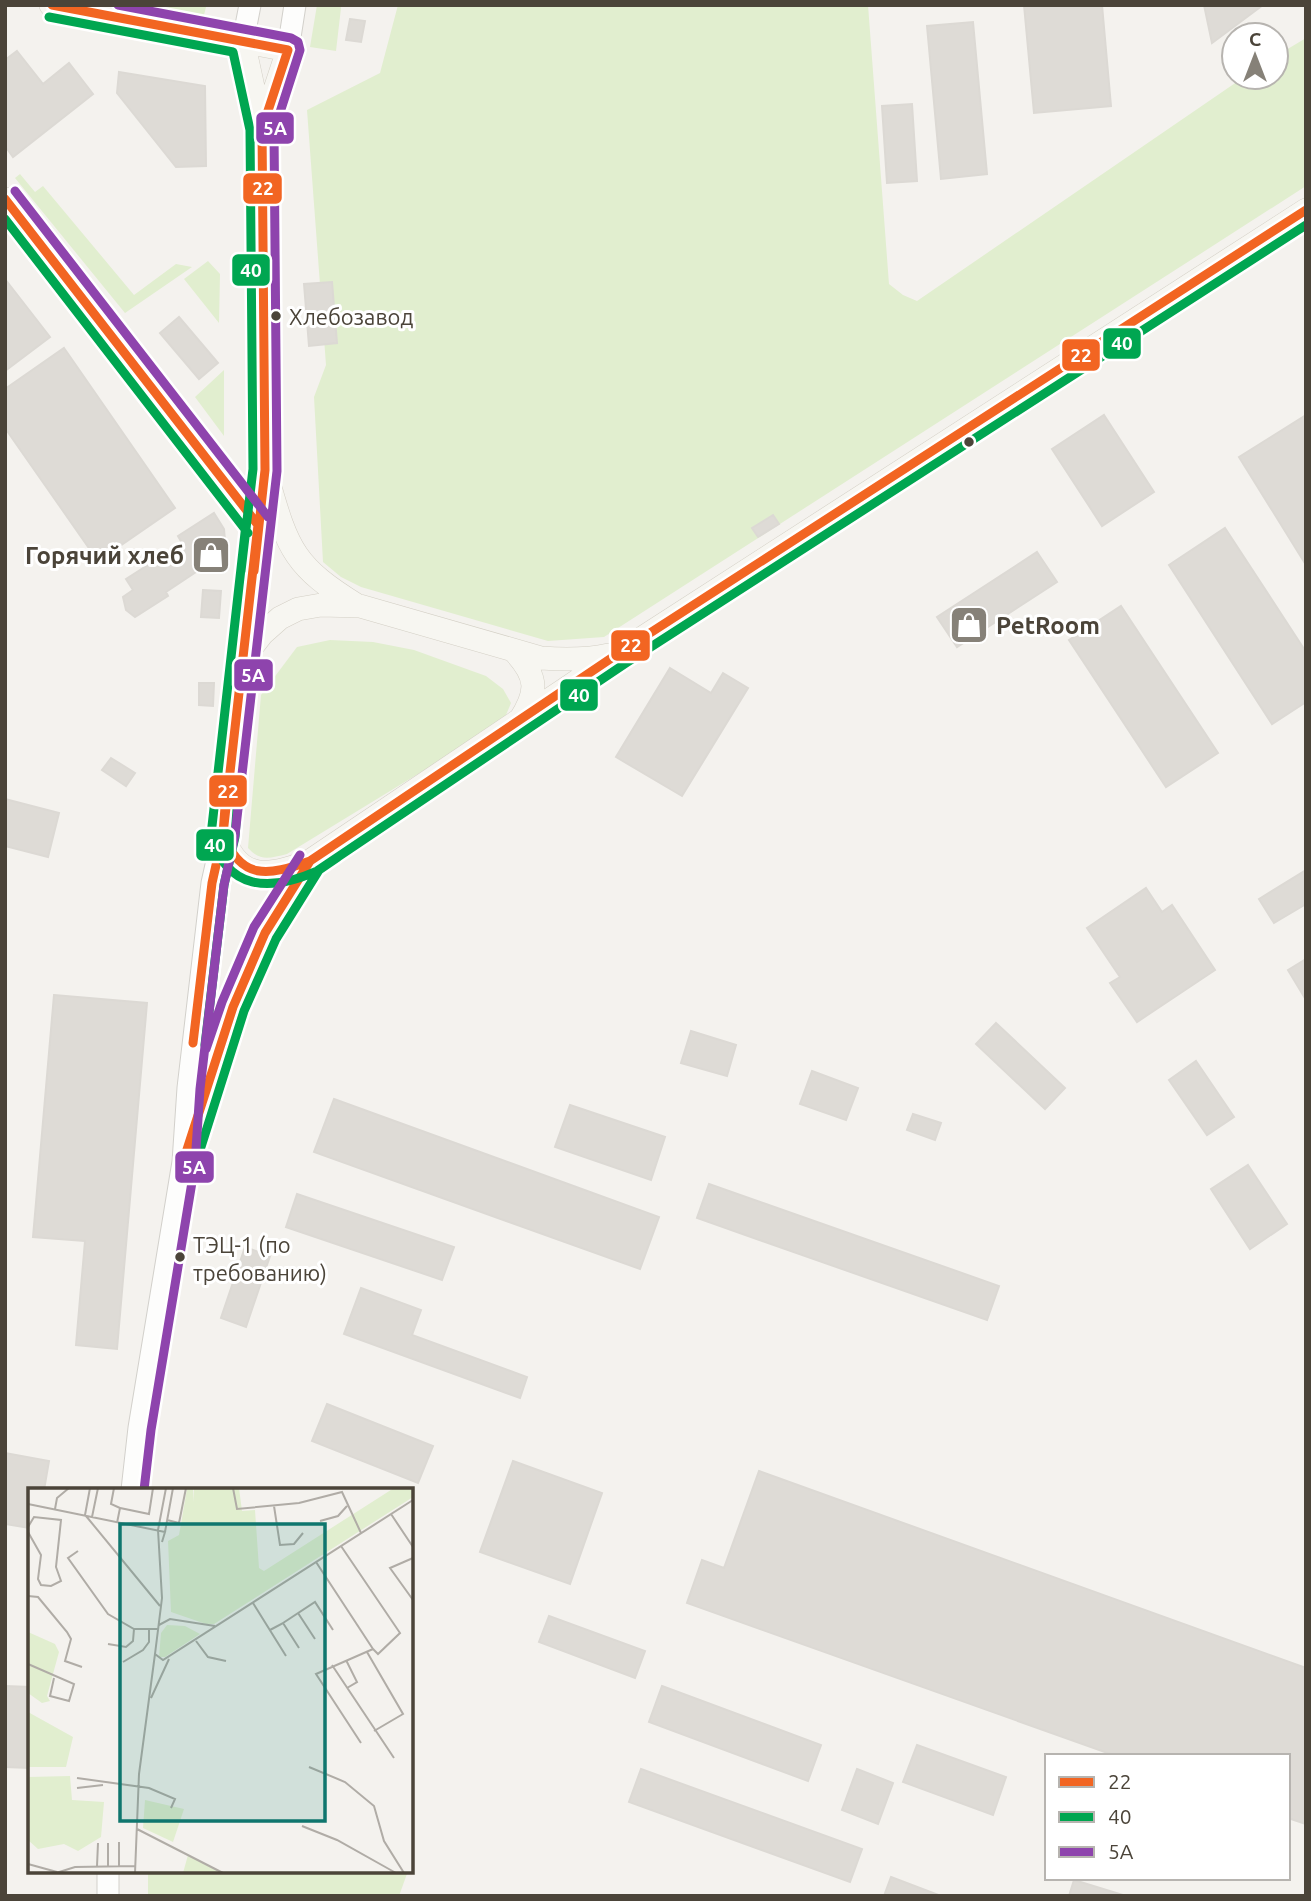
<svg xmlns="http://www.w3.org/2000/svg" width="1311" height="1901" font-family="Ubuntu,sans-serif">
  <rect width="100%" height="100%" fill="#f4f2ee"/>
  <path fill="#e1eecf" d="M124 5H199L206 7 204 15 189 18Z
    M317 5H340L341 8 336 51 310 47Z
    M398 5H868L889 284 903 295 917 301 1244 77H1276V56L1306 38V186L604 637 548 641 361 587 341 577 323 562 314 397 326 365 307 110 380 73Z
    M20 174 35 192 43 186 134 295 176 264 192 267 125 313 15 178Z
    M208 261 220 274 219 323 184 279Z
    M224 370V436L195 397Z
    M330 640 373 642 414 650 486 676 503 689 511 703 503 722 287 854C270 858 261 862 248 848L261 695 297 647Z
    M148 1871H408L399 1896H148Z"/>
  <path fill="#dedbd6" stroke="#dcd9d4" stroke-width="2" d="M1024 5H1102L1111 106 1034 113Z
    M1204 5H1263L1212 43Z
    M350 19 365 21 361 42 346 40Z
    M973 22 987 174 941 179 927 26Z
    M17 51 43 84 69 63 93 94 13 157 5 146V60Z
    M119 72 205 86 206 166 176 167 117 93Z
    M912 104 917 181 887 183 882 106Z
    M5 279 50 337 5 371Z
    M332 282 337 343 309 346 304 284Z
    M179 317 218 363 199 379 160 333Z
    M64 348 175 508 98 561 5 428V389Z
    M1104 415 1154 492 1102 526 1052 449Z
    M1306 415V565L1239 457Z
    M214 513 224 529 226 552 166 592 168 596 135 617 126 610 123 597 133 590 126 579 182 543 178 536Z
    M773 515 779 524 758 537 752 528Z
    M1225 528 1306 652V702L1272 724 1169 565Z
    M1037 552 1057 582 957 647 937 617Z
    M203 590 221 591 219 618 201 617Z
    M1121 606 1218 753 1166 787 1069 640Z
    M670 668 711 693 723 673 748 688 682 796 616 757Z
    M199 683H214L213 706 199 705Z
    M111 758 135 773 126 786 102 770Z
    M5 799 59 813 48 857 5 846Z
    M1306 870V904L1274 923 1259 899Z
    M1146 888 1162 912 1172 905 1215 970 1137 1022 1110 983 1120 977 1087 928Z
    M1306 959V1000L1288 970Z
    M54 995 147 1003 117 1349 76 1345 85 1241 33 1237Z
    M996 1023 1065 1088 1045 1109 976 1044Z
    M691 1031 736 1045 727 1076 681 1063Z
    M1196 1061 1234 1117 1207 1135 1169 1080Z
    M812 1071 858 1088 846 1120 800 1104Z
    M334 1099 659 1217 640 1269 314 1152Z
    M570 1105 665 1137 651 1180 555 1147Z
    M913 1114 941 1123 935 1140 907 1130Z
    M1248 1165 1287 1224 1250 1249 1211 1189Z
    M709 1184 999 1286 987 1320 697 1218Z
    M297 1194 454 1247 442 1280 286 1227Z
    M245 1247 270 1256 246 1327 221 1318Z
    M361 1288 421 1310 412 1335 527 1377 520 1398 344 1334Z
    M327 1404 433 1446 418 1483 312 1441Z
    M5 1453 49 1461 44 1490H30V1528L5 1524Z
    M513 1461 602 1493 570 1584 480 1552Z
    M759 1471 1306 1668V1824L1288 1818V1756H1116L687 1603 702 1560 724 1568Z
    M549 1616 645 1651 635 1678 539 1642Z
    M5 1686 30 1687V1768L5 1767Z
    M662 1686 821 1745 808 1781 649 1722Z
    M917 1745 1006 1777 993 1815 903 1782Z
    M641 1769 862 1849 850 1882 629 1802Z
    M857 1769 893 1783 878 1824 842 1810Z
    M891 1877 941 1896H884Z
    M1074 1880 1126 1896H1069Z"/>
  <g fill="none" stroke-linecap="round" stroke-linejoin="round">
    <g stroke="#d2d0cb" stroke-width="23">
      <path id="tertiary" d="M243 41 250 5
        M288 50 295 5
        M193 1130 233 1007 265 933 310 861
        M132 1490 139 1428 183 1162 188 1088 212 883 223 834
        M108 1896V1871"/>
    </g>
    <g stroke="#d3cfc5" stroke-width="24">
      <path id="secondary" d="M51 5 288 50 262 129
        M243 41 262 129 265 470 223 834C237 882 270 877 310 861L619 653 1306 210
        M5 199 258 525
        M268 480C288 551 295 567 358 606
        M515 652C538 677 538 692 520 720
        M244 657 262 634 280 618 298 609 321 605 360 606 541 658C565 660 586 660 609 655"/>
    </g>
    <use href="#tertiary" stroke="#fdfdfc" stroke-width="21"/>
    <use href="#secondary" stroke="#f7f6f1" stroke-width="23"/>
    <g stroke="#fff" stroke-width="14">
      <path id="bus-1" d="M52 5 288 50 262 129 265 470 254 571
        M5 199 258 525
        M258 525 223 834C241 881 268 876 310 861L619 653 1306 210
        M193 1043 212 883 223 834 225 807
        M183 1162 233 1007 265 933 310 861 331 847"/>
    </g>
    <g stroke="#fff" stroke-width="14">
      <path id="bus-2" d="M49 17 233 52 250 130 253 469 241 571
        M5 219 248 533
        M246 524 211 835C227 891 270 892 317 871L626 663 1306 225
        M205 1045 224 885 235 837 237 809
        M195 1166 244 1011 276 939 319 870 338 857"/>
    </g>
    <g stroke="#fff" stroke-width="14">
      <path id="bus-3" d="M118 5 291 38 298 42 300 50 274 131 277 471 235 835 224 885 200 1089 195 1164 151 1430 144 1490
        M15 191 268 517
        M206 1049 222 1002 254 927 300 855"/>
    </g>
    <use href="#bus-1" stroke="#f26522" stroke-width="9"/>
    <use href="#bus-2" stroke="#00a651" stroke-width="9"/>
    <use href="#bus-3" stroke="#8e44ad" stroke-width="9"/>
  </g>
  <defs>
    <g id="shop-square" transform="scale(2.0125)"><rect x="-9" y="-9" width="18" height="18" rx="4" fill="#868178" stroke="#fff"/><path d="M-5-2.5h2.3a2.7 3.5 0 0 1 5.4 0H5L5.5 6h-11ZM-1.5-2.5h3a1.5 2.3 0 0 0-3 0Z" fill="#fff"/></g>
  </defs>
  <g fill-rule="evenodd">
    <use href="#shop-square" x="211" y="555"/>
    <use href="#shop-square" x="969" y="625"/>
  </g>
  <g fill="#4b4439" stroke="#fff" stroke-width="2.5">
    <circle cx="276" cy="316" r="6"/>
    <circle cx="969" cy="442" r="6"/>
    <circle cx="180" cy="1257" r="6"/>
  </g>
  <g text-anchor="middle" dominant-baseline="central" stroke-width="6" stroke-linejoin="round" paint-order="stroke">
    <g font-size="22" fill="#4b4439" stroke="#fff" text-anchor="start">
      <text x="289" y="316">Хлебозавод</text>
      <text x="193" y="1244">ТЭЦ-1 (по<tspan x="193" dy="28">требованию)</tspan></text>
    </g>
    <g font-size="24" font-weight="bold" fill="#4b4439" stroke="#fff" text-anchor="end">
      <text x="184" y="555">Горячий хлеб</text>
      <text x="996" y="625" text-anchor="start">PetRoom</text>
    </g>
  </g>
  <g transform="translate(28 1488)">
    <rect width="385" height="385" fill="#f4f2ee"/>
    <path d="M165 0V14L166 0H211L214 23 227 22 231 80 236 83 366 0H385V9L186 136H178L143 124 140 53 151 47 159 1ZM139 137 157 138 172 146 137 169H131L133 145ZM0 144 27 156 31 164 19 208 22 213 14 215 0 205ZM0 224 45 249 38 279H0ZM42 288 44 312 76 314 73 349 50 363 36 356 10 361 0 352V289ZM117 312 156 321 145 354 115 340ZM160 367 189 383 190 385H155Z" fill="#e1eecf"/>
    <path fill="none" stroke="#b0aca6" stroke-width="2" d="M86 0 83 16 92 20M205 0 209 21 271 15 314 4 333 45M0 16 137 44 134 54M246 18 252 57 266 56 275 45M27 21 29 10 41 0M363 26 385 59M57 27 62 0M58 28 132 118M64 29 70 0M139 32 151 35 158 0M292 33 310 28 319 18M89 35 92 20 121 26 125 0M0 39 6 29 33 32 28 79 33 93 23 98 13 97 10 91 13 67 0 44M130 42 138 0M130 42 134 110 127 166 135 172 385 12M137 44 145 0M313 58 372 145 350 166 345 161 288 186 333 255M50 63 40 70 80 126 106 141H130M385 70 362 80 385 112M288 74 345 161M0 108 10 109 39 144 43 151 37 173 54 179M225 115 258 168M270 125 287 151M255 135 287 114 305 142M131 137 142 131 187 138M242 142 255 135 271 160M168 153 180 169 198 173M80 156 98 159 105 153 106 141M339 164 375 226 346 243M318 172 329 194 319 200M95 174 115 162 121 154V141M0 176 46 196 41 213 22 208 26 190M304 177 366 270M123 210 141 171M281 279 317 294 346 318 356 353 376 385M49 290 121 300 147 311 143 320M49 300 75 297M274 338 309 352 368 385M109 341 195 385M0 376 29 384M69 378 70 355M80 378V355M91 378V354M28 385 47 379 107 378M107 385 111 286 127 166"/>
    <path fill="#0f766e" fill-opacity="0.15" stroke="#0f766e" stroke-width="3.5" d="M92 36H297V333H92Z"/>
    <rect width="385" height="385" fill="none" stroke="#4b4439" stroke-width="3.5"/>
  </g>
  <g stroke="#fff" stroke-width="2.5">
    <rect x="255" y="111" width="40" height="34" rx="7" fill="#8e44ad"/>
    <rect x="242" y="172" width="41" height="33" rx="7" fill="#f26522"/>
    <rect x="231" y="253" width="40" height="34" rx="7" fill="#00a651"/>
    <rect x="1102" y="327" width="40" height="33" rx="7" fill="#00a651"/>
    <rect x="1061" y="338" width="40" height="34" rx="7" fill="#f26522"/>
    <rect x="610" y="629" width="41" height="33" rx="7" fill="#f26522"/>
    <rect x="233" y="658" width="41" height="34" rx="7" fill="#8e44ad"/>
    <rect x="559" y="678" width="40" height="34" rx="7" fill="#00a651"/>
    <rect x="208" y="774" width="40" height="34" rx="7" fill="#f26522"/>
    <rect x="195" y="828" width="40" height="34" rx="7" fill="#00a651"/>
    <rect x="174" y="1150" width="41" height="34" rx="7" fill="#8e44ad"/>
  </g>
  <g font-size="19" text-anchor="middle" font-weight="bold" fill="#fff">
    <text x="275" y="135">5А</text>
    <text x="263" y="195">22</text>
    <text x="251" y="277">40</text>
    <text x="1122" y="350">40</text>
    <text x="1081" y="362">22</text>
    <text x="631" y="652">22</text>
    <text x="253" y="682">5А</text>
    <text x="579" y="702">40</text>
    <text x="228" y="798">22</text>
    <text x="215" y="852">40</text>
    <text x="194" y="1174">5А</text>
  </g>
  <rect width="1311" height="1901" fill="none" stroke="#4b4439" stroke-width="14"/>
  <rect x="1045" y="1754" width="245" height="126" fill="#ffffff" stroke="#b7b4b0" stroke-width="2"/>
  <rect x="1059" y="1777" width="35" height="10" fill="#f26522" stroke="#b7b4b0" stroke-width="2"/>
  <text x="1108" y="1789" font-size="21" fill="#4b4439">22</text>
  <rect x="1059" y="1812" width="35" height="10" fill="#00a651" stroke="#b7b4b0" stroke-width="2"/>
  <text x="1108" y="1824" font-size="21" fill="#4b4439">40</text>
  <rect x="1059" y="1847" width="35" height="10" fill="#8e44ad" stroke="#b7b4b0" stroke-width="2"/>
  <text x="1108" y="1859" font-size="21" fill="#4b4439">5А</text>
  <g transform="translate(1255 56)"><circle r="33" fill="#ffffff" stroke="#b7b4b0" stroke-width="2"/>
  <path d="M0-5L12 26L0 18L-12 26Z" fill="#868178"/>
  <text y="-10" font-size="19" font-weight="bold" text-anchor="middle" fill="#4b4439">С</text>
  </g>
</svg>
